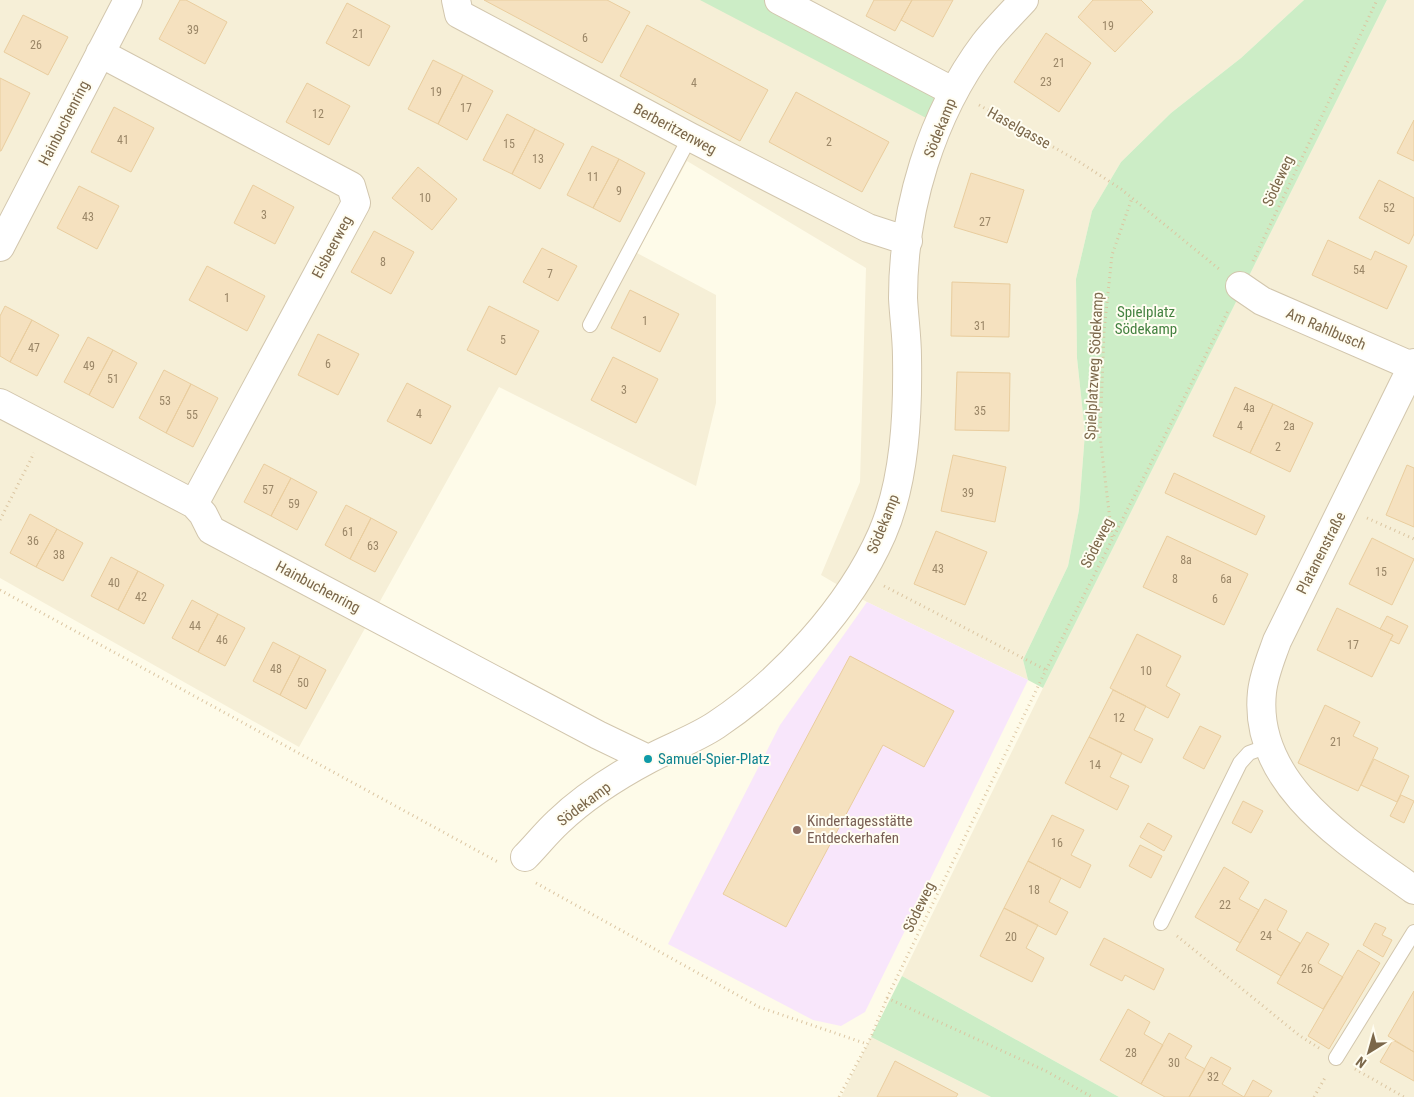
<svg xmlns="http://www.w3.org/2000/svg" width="1414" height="1097" font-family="'Roboto Condensed',sans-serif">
  <rect width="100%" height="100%" fill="#fefbe9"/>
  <path fill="#f6efd7" d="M0 0H1304L1241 58 1171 113 1121 162 1092 211 1076 279 1077 358 1085 433 1079 510 1068 566 1023 660 1028 680 867 602 821 575 860 482 866 268 687 161 637 253 716 295V403L696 486 499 387 299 747 0 578Z
    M1387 0H1414V1097H1119L902 976 1043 688Z
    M871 1037 991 1097H841Z"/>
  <path fill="#f8e6fb" d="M867 602 1028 680 865 1012 841 1026 813 1020 668 944 780 725Z"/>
  <path fill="#ccedc6" d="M700 0H765L942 95 930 120Z
    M1304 0H1387L1043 688 1028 680 1023 660 1068 566 1079 510 1085 433 1077 358 1076 279 1092 211 1121 162 1171 113 1241 58Z
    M902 976 1119 1097H991L871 1037Z"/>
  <path fill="#f5e1bf" stroke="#e9cd9e" d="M180 0H186L227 22 205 64 159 39Z
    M484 0H607L630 12 602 63Z
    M874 0H912L895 31 866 16Z
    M912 0H953L933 37 901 20Z
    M1093 0H1141L1153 12 1115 52 1078 17Z
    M347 3 390 26 369 66 326 43Z
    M23 15 68 37 48 75 4 52Z
    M647 25 768 90 740 141 620 76Z
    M1046 33 1091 63 1059 112 1014 82Z
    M433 60 463 75 438 124 408 109Z
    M463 75 493 91 467 140 438 124Z
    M0 78 30 93 1 151H0Z
    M307 83 350 106 329 145 286 122Z
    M796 92 889 142 862 192 769 142Z
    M114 107 154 128 131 172 91 152Z
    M507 114 535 129 512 174 483 160Z
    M1414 120V161L1397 153Z
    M535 129 564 144 540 189 512 174Z
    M592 146 619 159 593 208 567 195Z
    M619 159 645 173 620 222 593 208Z
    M418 167 457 199 432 230 392 198Z
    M971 173 1024 190 1007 243 954 227Z
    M1379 180 1414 198V234L1409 244 1359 218Z
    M253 185 294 207 275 244 234 223Z
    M79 186 119 206 97 249 57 228Z
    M374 231 414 252 391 294 351 272Z
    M1328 240 1371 260 1375 251 1407 266 1387 309 1312 275Z
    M542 248 577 266 558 301 523 282Z
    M207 266 265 296 247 331 189 300Z
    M952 282 1010 284 1009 337 951 336Z
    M630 290 679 314 660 352 611 328Z
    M5 306 32 320 10 362 0 356V316Z
    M489 306 539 331 516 375 467 350Z
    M32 320 59 335 37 376 10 362Z
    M318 334 359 354 338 395 298 375Z
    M88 337 113 350 89 395 64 382Z
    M113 350 137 363 113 408 89 395Z
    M613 357 658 379 636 423 591 400Z
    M164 370 191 384 166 433 139 418Z
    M957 372 1010 373 1009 431 955 430Z
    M407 383 451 406 431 444 387 421Z
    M191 384 218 398 193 447 166 433Z
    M1235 387 1273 404 1250 453 1213 436Z
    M1273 404 1313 423 1290 472 1250 453Z
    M953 455 1006 467 995 522 941 511Z
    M264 464 291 478 271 516 244 502Z
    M1407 465 1414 468V527L1386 515Z
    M1174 473 1265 516 1256 535 1165 493Z
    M291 478 317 492 297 530 271 516Z
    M346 505 371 518 350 559 325 545Z
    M30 514 57 529 36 567 10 553Z
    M371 518 397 532 375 572 350 559Z
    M57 529 83 543 63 581 36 567Z
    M936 531 987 552 965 605 914 584Z
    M1167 536 1248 574 1224 625 1143 587Z
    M1372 538 1414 559 1392 605 1349 584Z
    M111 557 138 571 118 610 91 596Z
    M138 571 164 585 144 624 118 610Z
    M192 600 218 614 198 652 172 638Z
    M1337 608 1393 635 1372 677 1317 650Z
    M218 614 245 628 225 666 198 652Z
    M1387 616 1408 626 1399 644 1390 640 1393 635 1380 629Z
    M1137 634 1181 656 1166 686 1180 694 1168 718 1110 688Z
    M273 642 300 656 280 695 253 681Z
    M300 656 326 670 306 709 280 695Z
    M850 656 954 711 924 767 883 745 786 927 723 894Z
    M1113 690 1146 706 1134 730 1153 739 1141 763 1089 737Z
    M1325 705 1360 722 1353 736 1378 748 1358 791 1298 763Z
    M1200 726 1221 736 1204 769 1183 758Z
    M1089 737 1122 753 1110 777 1129 786 1117 810 1065 783Z
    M1374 759 1409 776 1397 802 1361 785Z
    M1401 795 1414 801 1404 823 1390 816Z
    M1243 801 1263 811 1251 833 1232 823Z
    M1052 815 1084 830 1071 855 1091 865 1080 888 1028 861Z
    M1148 823 1172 836 1164 851 1140 837Z
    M1140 845 1162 856 1151 878 1129 866Z
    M1028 861 1061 878 1049 902 1068 912 1056 935 1004 908Z
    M1224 867 1249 882 1239 899 1259 910 1240 943 1195 917Z
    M1265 899 1287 911 1277 930 1300 943 1281 976 1236 950Z
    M1004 908 1038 925 1026 948 1044 958 1032 982 980 956Z
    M1375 923 1386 928 1382 935 1392 940 1383 957 1363 945Z
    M1307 932 1329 944 1318 963 1343 977 1323 1009 1277 983Z
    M1104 938 1164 969 1154 990 1125 975 1122 981 1090 965Z
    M1358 950 1380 963 1329 1049 1308 1036Z
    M1414 991V1052L1388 1036Z
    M1128 1009 1150 1022 1144 1034 1163 1045 1141 1084 1100 1060Z
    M1169 1033 1192 1046 1185 1058 1205 1069 1189 1097H1165L1141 1084Z
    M1393 1040 1414 1052V1081L1380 1062Z
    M1211 1057 1231 1068 1222 1084 1244 1097H1189Z
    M895 1061 958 1094 956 1097H877Z
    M1253 1080 1272 1091 1268 1097H1244Z"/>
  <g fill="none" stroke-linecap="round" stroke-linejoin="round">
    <g stroke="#d2c6ad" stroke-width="16">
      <path id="lane" d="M590 325 690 137
        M1161 923 1240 763 1249 753 1268 746
        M1336 1058 1414 932"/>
    </g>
    <g stroke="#d2c6ad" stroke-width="30">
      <path id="street" d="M456 0 459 14 690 137 868 228 908 241
        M779 0 954 92
        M100 53 351 186 356 203 194 504
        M0 247 128 0
        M1240 286 1262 301 1414 367
        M1414 363 1277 641C1271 658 1264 674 1262 692 1252 785 1349 843 1414 890
        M0 403 194 504 203 514 211 530 598 735 648 759
        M525 857C536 846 546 833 558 822 584 797 617 776 649 759 671 747 695 739 716 725 781 682 850 607 882 534 905 481 908 414 907 357 907 337 904 318 903 298 903 209 931 115 985 43 997 28 1011 14 1024 0"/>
    </g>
    <path stroke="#dbc5a1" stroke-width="3" stroke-dasharray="1 4" stroke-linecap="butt" d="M979 105 1078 161 1121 189 1219 269
      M1253 261 1377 0
      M1367 518 1414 539
      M0 520 34 453
      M1112 537 1100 436 1104 331 1112 255 1132 198
      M884 586 1046 670
      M0 590 498 862
      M536 883 759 1007 867 1044
      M1177 936 1300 1036 1319 1048
      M887 998 1046 1071 1092 1097
      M1355 1069 1404 1097
      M839 1097 871 1037 887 998 1046 670 1228 311
      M1314 1097 1326 1076"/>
    <use href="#lane" stroke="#fff" stroke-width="14"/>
    <use href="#street" stroke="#fff" stroke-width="28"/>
  </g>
  <circle fill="#0f9aa8" stroke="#fffdf1" stroke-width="2" cx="648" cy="759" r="5"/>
  <circle fill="#8d6e63" stroke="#fffdf1" stroke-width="2" cx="797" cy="830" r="5"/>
  <g text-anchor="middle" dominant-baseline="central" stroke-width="4" stroke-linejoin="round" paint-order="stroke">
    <g font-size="12" fill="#9a8667">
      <text x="1108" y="26">19</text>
      <text x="193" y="30">39</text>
      <text x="358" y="34">21</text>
      <text x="585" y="38">6</text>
      <text x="36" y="45">26</text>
      <text x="1059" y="63">21</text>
      <text x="1046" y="82">23</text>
      <text x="694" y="83">4</text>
      <text x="436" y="92">19</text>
      <text x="466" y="108">17</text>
      <text x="318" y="114">12</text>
      <text x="123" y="140">41</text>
      <text x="829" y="142">2</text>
      <text x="509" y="144">15</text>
      <text x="538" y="159">13</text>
      <text x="593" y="177">11</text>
      <text x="619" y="191">9</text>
      <text x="425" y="198">10</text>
      <text x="1389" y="208">52</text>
      <text x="264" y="215">3</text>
      <text x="88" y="217">43</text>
      <text x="985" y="222">27</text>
      <text x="383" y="262">8</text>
      <text x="1359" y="270">54</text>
      <text x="550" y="274">7</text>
      <text x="227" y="298">1</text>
      <text x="645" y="321">1</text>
      <text x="980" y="326">31</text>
      <text x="503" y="340">5</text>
      <text x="34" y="348">47</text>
      <text x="328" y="364">6</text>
      <text x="89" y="366">49</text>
      <text x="113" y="379">51</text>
      <text x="624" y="390">3</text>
      <text x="165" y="401">53</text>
      <text x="1249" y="408">4a</text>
      <text x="980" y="411">35</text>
      <text x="419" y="414">4</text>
      <text x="192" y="415">55</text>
      <text x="1240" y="426">4</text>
      <text x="1289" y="426">2a</text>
      <text x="1278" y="447">2</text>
      <text x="268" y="490">57</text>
      <text x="968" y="493">39</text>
      <text x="294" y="504">59</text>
      <text x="348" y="532">61</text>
      <text x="33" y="541">36</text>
      <text x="373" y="546">63</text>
      <text x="59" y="555">38</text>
      <text x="1186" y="560">8a</text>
      <text x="938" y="569">43</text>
      <text x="1381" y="572">15</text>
      <text x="1175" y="579">8</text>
      <text x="1226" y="579">6a</text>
      <text x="114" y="583">40</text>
      <text x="141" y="597">42</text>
      <text x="1215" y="599">6</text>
      <text x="195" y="626">44</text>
      <text x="222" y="640">46</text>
      <text x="1353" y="645">17</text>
      <text x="276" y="669">48</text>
      <text x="1146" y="671">10</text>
      <text x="303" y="683">50</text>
      <text x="1119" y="718">12</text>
      <text x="1336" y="742">21</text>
      <text x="1095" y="765">14</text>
      <text x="1057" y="843">16</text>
      <text x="1034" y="890">18</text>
      <text x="1225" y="905">22</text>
      <text x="1266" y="936">24</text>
      <text x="1011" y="937">20</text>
      <text x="1307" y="969">26</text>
      <text x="1131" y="1053">28</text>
      <text x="1174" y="1063">30</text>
      <text x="1213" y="1077">32</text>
    </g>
    <g font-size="15" fill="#7b674a" stroke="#fffdf1">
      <text transform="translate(64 123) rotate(-63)">Hainbuchenring</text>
      <text transform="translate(940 128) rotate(-68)">Södekamp</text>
      <text transform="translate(1019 128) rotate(29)">Haselgasse</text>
      <text transform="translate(675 129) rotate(28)">Berberitzenweg</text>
      <text transform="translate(1278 181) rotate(-65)">Södeweg</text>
      <text transform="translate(332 247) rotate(-62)">Elsbeerweg</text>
      <text transform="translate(1326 329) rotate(23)">Am Rahlbusch</text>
      <text transform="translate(1094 366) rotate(-87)">Spielplatzweg Södekamp</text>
      <text transform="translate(883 524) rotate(-68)">Södekamp</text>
      <text transform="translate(1097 543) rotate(-63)">Södeweg</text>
      <text transform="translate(1321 553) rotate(-63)">Platanenstraße</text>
      <text transform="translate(318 587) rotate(28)">Hainbuchenring</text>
      <text transform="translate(584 804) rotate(-37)">Södekamp</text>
      <text transform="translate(919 907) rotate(-64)">Södeweg</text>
    </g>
    <g font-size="15" fill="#448241" stroke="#fffdf1">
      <text x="1146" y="312">Spielplatz<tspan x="1146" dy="17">Södekamp</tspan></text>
    </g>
    <g font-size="15" fill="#0d838f" stroke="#fffdf1" text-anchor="start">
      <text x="658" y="759">Samuel-Spier-Platz</text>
    </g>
    <g font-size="15" fill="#785e54" stroke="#fffdf1" text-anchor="start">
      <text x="807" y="821">Kindertagesstätte<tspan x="807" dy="17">Entdeckerhafen</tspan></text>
    </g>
  </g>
  <g transform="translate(1369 1052) rotate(217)" stroke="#fffdf1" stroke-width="4" paint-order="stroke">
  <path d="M0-4L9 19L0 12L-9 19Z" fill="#7b674a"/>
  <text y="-8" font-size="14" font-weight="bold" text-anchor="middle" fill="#7b674a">N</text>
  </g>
</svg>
